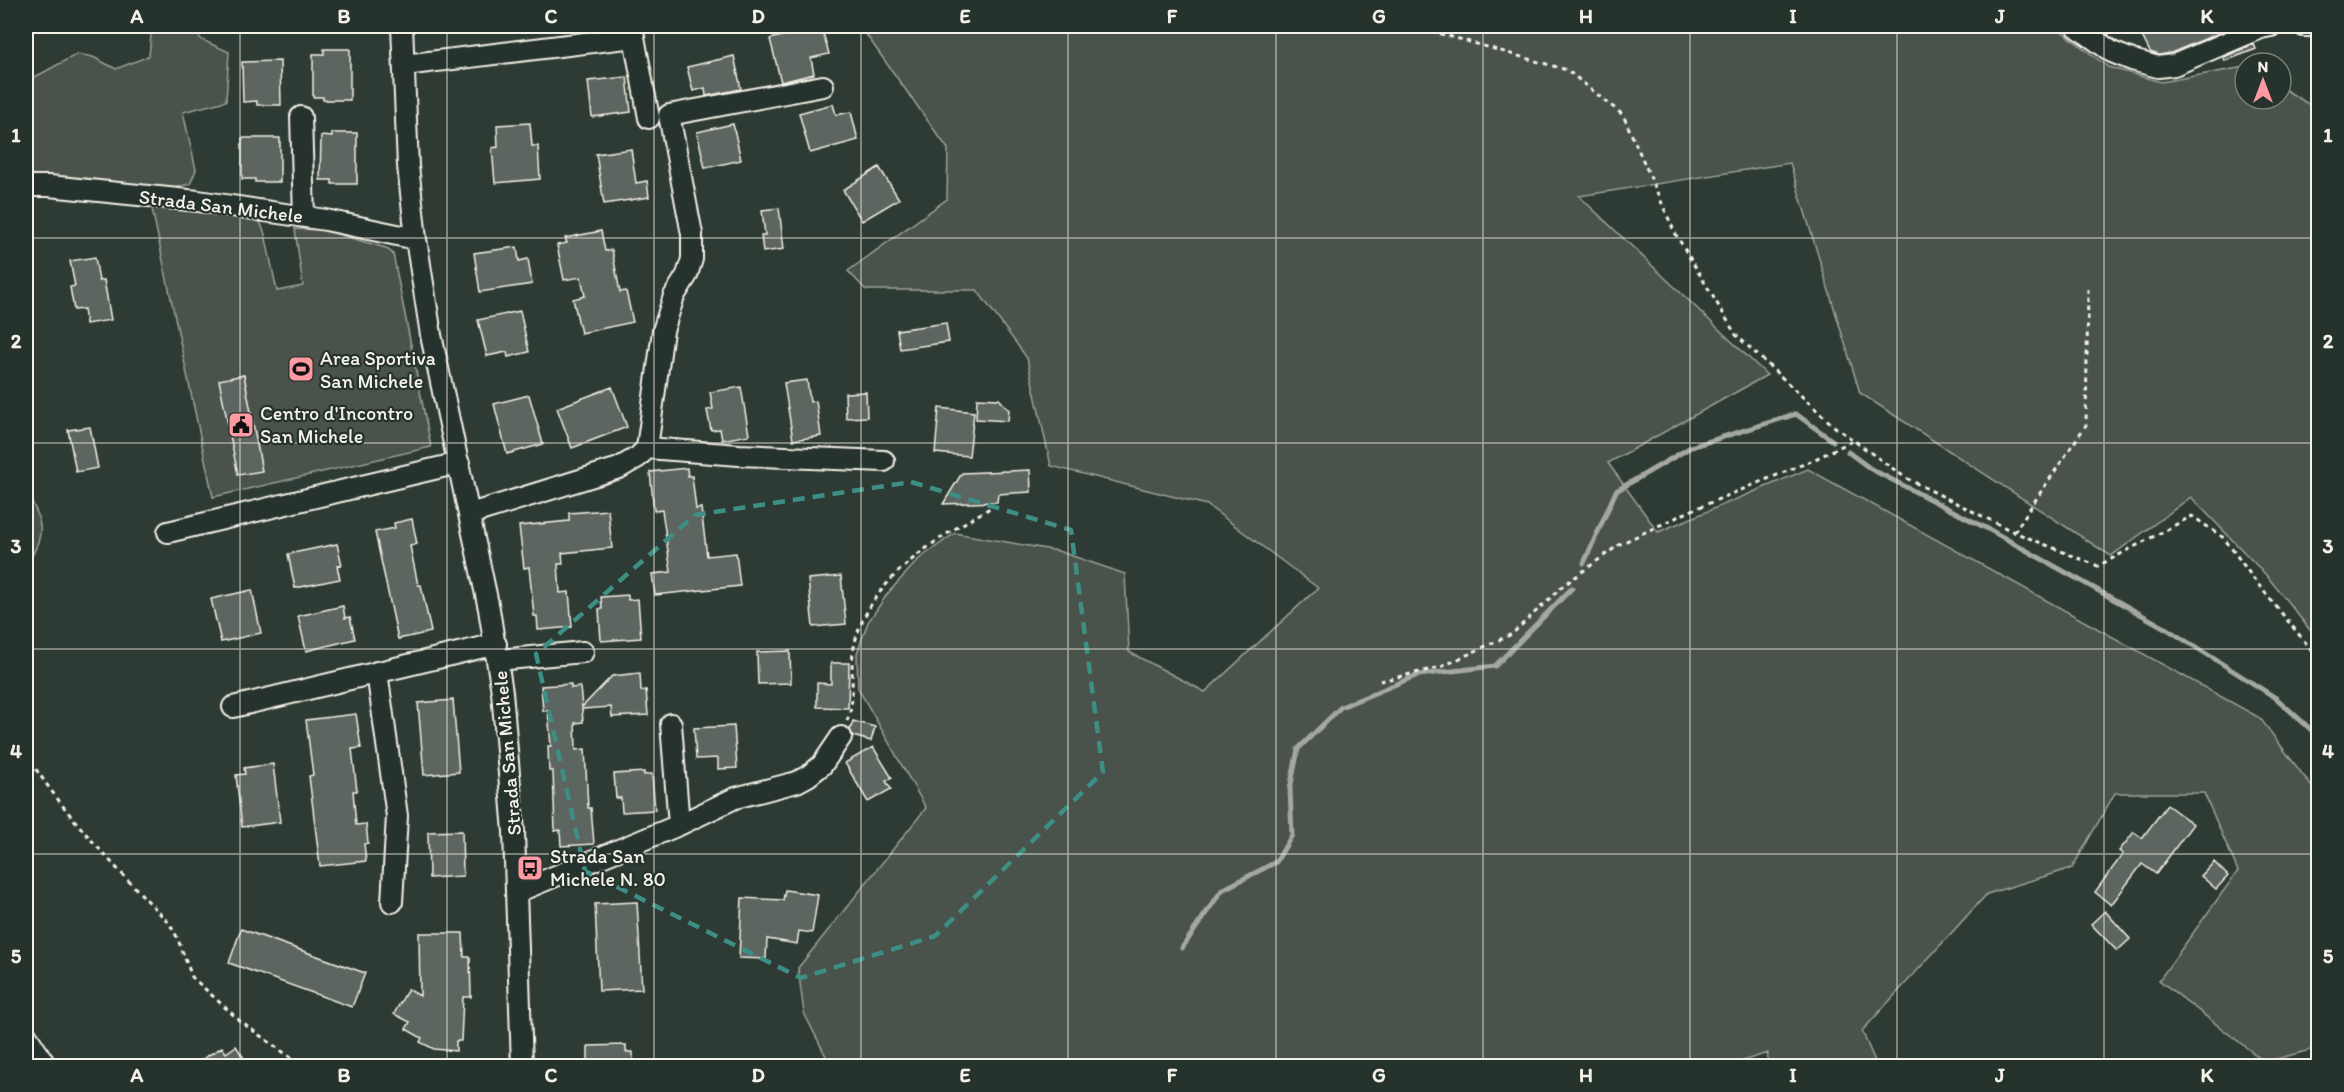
<svg xmlns="http://www.w3.org/2000/svg" width="2344" height="1092" font-family="Itim,sans-serif">
  <rect width="100%" height="100%" fill="#2e3b34"/>
  <filter id="ink" filterUnits="userSpaceOnUse"><feTurbulence type="fractalNoise" baseFrequency=".0167" numOctaves="2"/><feDisplacementMap in="SourceGraphic" scale="12" xChannelSelector="R" yChannelSelector="G"/><feConvolveMatrix kernelMatrix="1 2 1 2 8 2 1 2 1" color-interpolation-filters="sRGB"/></filter>
  <g filter="url(#ink)">
    <path fill="#48524c" stroke="#9ea29a" stroke-width="1.5" d="M152 26H190L202 40 229 52 226 101 183 112 196 170 190 184 174 188 26 181V82L77 54 93 57 116 69 149 56Z
      M860 26H2055L2108 67 2161 82 2245 67V99H2281V87L2318 110V640L2267 576 2191 497 2111 556 1860 393 1790 163 1579 196 1767 375 1608 463 1658 532 1808 469 2260 718 2318 795V1048L2265 1062 2159 980 2238 871 2204 793H2115L2072 868 1987 894 1862 1031 1877 1066H1767L1768 1053 1726 1066H831L804 1013 798 968 926 808 858 688 857 653 868 622 888 593 919 559 955 533 1058 551 1125 574 1129 652 1205 692 1318 588 1207 505 1051 466 1027 358 977 290H866L848 271 947 199 948 149Z
      M151 204 259 219 265 234 277 291 303 286 295 229 323 230 386 248 393 254 431 447 213 497Z
      M26 490C44 525 46 532 26 567Z"/>
    <g fill="none" stroke-linecap="round" stroke-linejoin="round">
      <path stroke="#a4a8a0" stroke-width="5" d="M1848 452 1871 469 1990 530 2167 629 2276 698 2318 736
        M1584 563 1616 491 1691 447 1796 414 1833 441
        M1182 948 1222 890 1276 862 1292 835 1290 789 1298 749 1341 707 1418 675 1495 666 1572 588"/>
    </g>
    <path fill="#5c655e" stroke="#f4f1e8" stroke-width="1.5" d="M821 26 829 54 811 58 814 74 781 82 770 39Z
      M2096 26H2116L2108 35Z
      M2137 26H2236L2171 53 2159 55 2150 52Z
      M2254 44 2256 49 2225 61 2224 57Z
      M324 49H350V100H323V97H313V54H324Z
      M734 56 741 89 706 96 705 88 693 91 687 67Z
      M280 61 281 105H257V101L243 102 242 62Z
      M627 77 631 112 592 117 588 81Z
      M833 104 836 115 851 112 858 140 810 153 799 113Z
      M530 123 532 146H538L540 179 495 183 492 148 498 147 497 125Z
      M733 124 741 160 705 168 697 132Z
      M332 133H357V184H332V180H320L321 136 332 137Z
      M242 138H280V182H255V179H242Z
      M631 149 636 183 647 181 649 197 604 204 596 154Z
      M879 167 899 199 862 221 843 190Z
      M779 208 784 249 763 252 761 235H765L762 210Z
      M601 231 605 251 612 250 620 292 626 291 633 322 581 333 573 299 585 296 581 277 564 280 557 245 567 243 565 238Z
      M517 247 519 261 528 259 532 284 480 292 474 253Z
      M95 257 99 281 104 280 111 320 86 324 84 309 74 310 70 287 75 286 70 261Z
      M520 311 529 352 508 357 507 352 487 356 478 320Z
      M946 323 949 342 900 349 897 330Z
      M244 375 262 471 238 475 219 380Z
      M807 380 810 402 816 401 821 436 793 440 784 383Z
      M612 387 627 427 572 448 557 408Z
      M741 387 749 435 722 440 720 429 711 430 707 410 713 409 710 392Z
      M866 392 867 417 846 418 845 393Z
      M529 395 543 444 507 454 494 404Z
      M977 398 999 399 1009 410 1008 421 976 419Z
      M939 408 974 412 969 456 935 453Z
      M90 427 98 468 76 472 68 430Z
      M687 468 688 476H692L696 509 701 508 707 556 736 553 740 586 655 595 652 574 671 572 662 510 654 511 650 472Z
      M1030 470 1031 492 998 494 997 502 943 504 962 473Z
      M608 510 612 548 562 553 563 564H558L560 593 569 592 572 627 538 630 537 616H534L529 567 524 568 519 526 569 521V513Z
      M412 519 417 544 410 546 418 585H421L431 632 398 639 375 532 395 528 394 523Z
      M337 544 342 565 337 566 340 579 295 588 288 554Z
      M841 576 846 624 813 627 808 579Z
      M252 590 261 633 221 642 211 599Z
      M628 595V600L638 599 641 638 601 641 599 609H602L601 597Z
      M343 606 345 618 350 617 355 639 306 651 298 616Z
      M790 651 791 683 758 684 757 652Z
      M831 663H849L848 708 817 707V683L831 684Z
      M640 673 641 691 646 690 648 715 612 717 611 707 582 709 583 722 575 723 576 750 585 749 588 808H591L594 844 561 846 560 830 555 831 553 771H549L548 746H551L548 711H543L541 686 571 684V688L580 687 582 707 612 676Z
      M453 700 459 772 424 775 418 703Z
      M356 714 361 748 352 749 357 791H353L356 825 366 824 368 843 364 844 366 861 320 866 309 776 313 775 306 720Z
      M853 721 875 727 871 741 853 736 850 730Z
      M734 726 737 768 718 769V758L696 759 694 728Z
      M873 747 892 778 886 781 891 789 868 802 845 763Z
      M273 764 280 822 242 827 236 775 245 774 244 768Z
      M644 772V775L652 774 655 810 622 812 621 798H616L614 774Z
      M2167 805 2193 824 2156 874 2142 864 2111 905 2095 892 2123 854 2119 851 2134 832 2142 838Z
      M462 831 463 876 429 878 428 832Z
      M2214 862 2228 876 2216 889 2201 876Z
      M785 890 818 895 812 933 799 931 797 944 767 939 766 959 739 958 742 898 783 900Z
      M637 902 642 989 599 991 595 904Z
      M2105 911 2130 939 2117 951 2091 924Z
      M241 929 365 973 352 1007 229 963Z
      M419 933H463L464 957H470L471 997H463L461 1041H456V1051L434 1049 420 1042 422 1038 406 1029 410 1022 394 1014 408 989 420 996Z
      M626 1045V1052H633V1066H588V1046Z
      M236 1046 245 1060 235 1066H191L222 1047 226 1053Z"/>
    <g fill="none" stroke-linecap="round" stroke-linejoin="round">
      <g stroke="#f4f1e8" stroke-width="24">
        <path id="minor" d="M402 26 408 166 416 239 431 335 489 609 502 692 514 832 522 1066
          M2076 26 2112 52 2132 60 2158 67 2174 65 2261 28 2271 26
          M2304 26H2318
          M634 37 649 118
          M404 65 634 37 632 26
          M301 117 304 217
          M26 186H49L198 201 326 220 416 239
          M647 448 739 455 884 461
          M470 514 619 468 638 457 647 448 663 331 674 296 687 275 692 259V234L669 115 823 86
          M168 532 459 463
          M498 660 583 652
          M377 672 397 816 392 902
          M233 707 496 644
          M671 724 679 825
          M517 892 679 825 735 798 797 782 808 776 822 765 841 737
          M26 1035 46 1066"/>
      </g>
      <path stroke="#f4f1e8" stroke-width="3" stroke-dasharray="4.5 4.5" stroke-linecap="butt" d="M1414 26 1567 70 1623 115 1675 233 1736 335 1835 427 1906 478 2014 532 2098 566 2192 516 2224 538 2253 578 2318 658
        M2014 532 2086 425 2088 289
        M1380 681 1441 667 1512 634 1563 586 1620 544 1690 511 1811 461 1854 440
        M847 721C856 698 850 677 853 653 863 583 934 540 990 508
        M26 754C66 817 117 869 169 923L177 937 192 977 241 1022 290 1057 300 1066"/>
      <use href="#minor" stroke="#26332d" stroke-width="20"/>
    </g>
  </g>
  <path fill="none" stroke="#3d8f86" stroke-width="4.5" stroke-dasharray="12 8" stroke-linejoin="round" d="M911 482 1071 530 1103 772 935 936 801 978 585 871 536 654 695 515Z"/>
  <path fill="none" stroke="#f4f1e8" stroke-width="1.5" stroke-opacity="0.55" d="M240 26V1066M447 26V1066M654 26V1066M861 26V1066M1068 26V1066M1276 26V1066M1483 26V1066M1690 26V1066M1897 26V1066M2104 26V1066M26 238H2318M26 443H2318M26 649H2318M26 854H2318"/>
  <defs>
    <g id="stadium-square" transform="scale(1.35)"><rect x="-9" y="-9" width="18" height="18" rx="4" fill="#ff9aa2" stroke="#26332d"/><path d="M0-5a6.5 5 0 1 0 0 10a6.5 5 0 1 0 0-10ZM-3.5-1.8h7v3.6h-7Z" fill="#111"/></g>
    <g id="civic-square" transform="scale(1.35)"><rect x="-9" y="-9" width="18" height="18" rx="4" fill="#ff9aa2" stroke="#26332d"/><path d="M-.6-6.5H3V-4.5H.6V-3L4-1V1h2V6H-6V1h2V-1L-.6-3ZM-1.2 2.5V6h2.4V2.5Z" fill="#111"/></g>
    <g id="bus-square" transform="scale(1.35)"><rect x="-9" y="-9" width="18" height="18" rx="4" fill="#ff9aa2" stroke="#26332d"/><path d="M-5-6H5V4H4V6H2V4H-2V6H-4V4H-5ZM-3.5-4V0h7V-4ZM-3.5 1.2v1.5H-2V1.2ZM2 1.2v1.5H3.5V1.2Z" fill="#111"/></g>
  </defs>
  <g fill-rule="evenodd">
    <use href="#stadium-square" x="301" y="369"/>
    <use href="#civic-square" x="241" y="425"/>
    <use href="#bus-square" x="530" y="868"/>
  </g>
  <g text-anchor="middle" dominant-baseline="central" stroke-width="4.5" stroke-linejoin="round" paint-order="stroke">
    <g font-size="20" fill="#f4f1e8" stroke="#26332d">
      <text transform="translate(221 206) rotate(7)">Strada San Michele</text>
      <text transform="translate(507 753) rotate(-95)">Strada San Michele</text>
    </g>
    <g font-size="20" fill="#f4f1e8" stroke="#26332d" text-anchor="start">
      <text x="320" y="358">Area Sportiva<tspan x="320" dy="23">San Michele</tspan></text>
      <text x="260" y="413">Centro d'Incontro<tspan x="260" dy="23">San Michele</tspan></text>
      <text x="550" y="856">Strada San<tspan x="550" dy="23">Michele N. 80</tspan></text>
    </g>
  </g>
  <rect width="2344" height="1092" fill="none" stroke="#26332d" stroke-width="66"/>
  <g transform="translate(2263 81)"><circle r="28" fill="#26332d" stroke="#787f78" stroke-width="1.5"/>
  <path d="M0-4.5L10 22L0 15L-10 22Z" fill="#ff9aa2"/>
  <text y="-9" font-size="16" font-weight="bold" text-anchor="middle" fill="#f4f1e8">N</text>
  </g>
  <rect x="33" y="33" width="2278" height="1026" fill="none" stroke="#f4f1e8" stroke-width="2"/>
  <g font-size="20" text-anchor="middle" font-weight="bold" fill="#f4f1e8">
    <text x="137" y="23">A</text>
    <text x="344" y="23">B</text>
    <text x="551" y="23">C</text>
    <text x="758" y="23">D</text>
    <text x="965" y="23">E</text>
    <text x="1172" y="23">F</text>
    <text x="1379" y="23">G</text>
    <text x="1586" y="23">H</text>
    <text x="1793" y="23">I</text>
    <text x="2000" y="23">J</text>
    <text x="2207" y="23">K</text>
    <text x="16" y="142">1</text>
    <text x="2328" y="142">1</text>
    <text x="16" y="348">2</text>
    <text x="2328" y="348">2</text>
    <text x="16" y="553">3</text>
    <text x="2328" y="553">3</text>
    <text x="16" y="758">4</text>
    <text x="2328" y="758">4</text>
    <text x="16" y="963">5</text>
    <text x="2328" y="963">5</text>
    <text x="137" y="1082">A</text>
    <text x="344" y="1082">B</text>
    <text x="551" y="1082">C</text>
    <text x="758" y="1082">D</text>
    <text x="965" y="1082">E</text>
    <text x="1172" y="1082">F</text>
    <text x="1379" y="1082">G</text>
    <text x="1586" y="1082">H</text>
    <text x="1793" y="1082">I</text>
    <text x="2000" y="1082">J</text>
    <text x="2207" y="1082">K</text>
  </g>
</svg>
